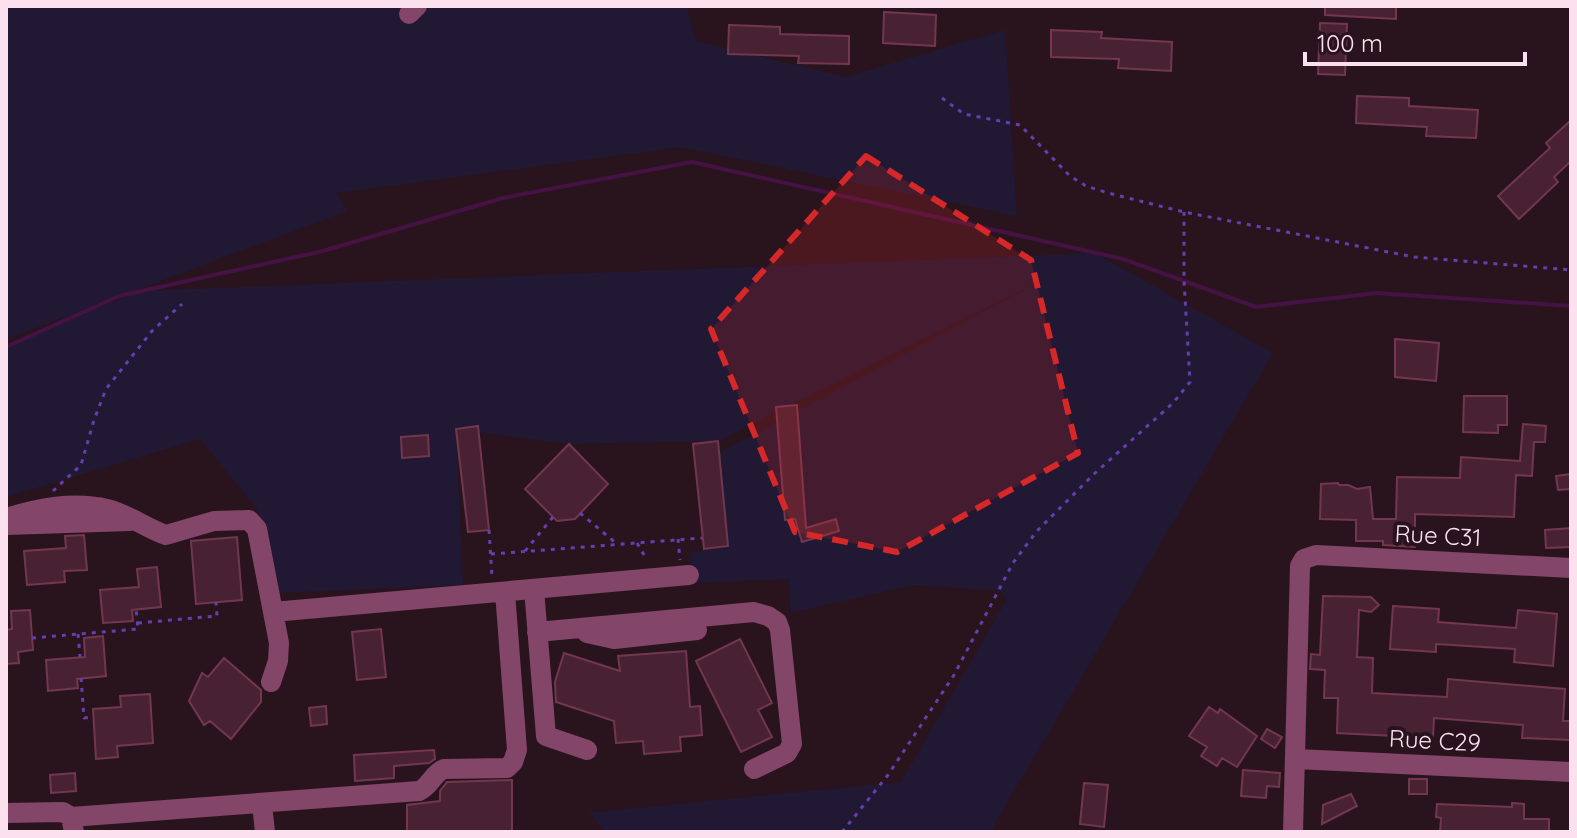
<svg xmlns="http://www.w3.org/2000/svg" width="1577" height="838" font-family="Quicksand,sans-serif">
  <rect width="100%" height="100%" fill="#29141e"/>
  <path fill="#211833" d="M6 6H687L696 41 845 77 1005 30 1017 216 681 147 337 193 347 211 6 339Z
    M1095 253 1273 353 990 832H605L589 813 901 782 1006 601 1001 591 913 585 791 613 788 579 692 583 689 552 728 546 719 453 1054 274 718 441 569 444 456 429 463 585 277 593 258 510 200 439 6 497V345L140 291Z"/>
  <g fill="none" stroke-linecap="round" stroke-linejoin="round">
    <path stroke="#451244" stroke-width="4" d="M6 347 119 296 323 251 503 198 692 162 1123 259 1256 307 1376 293 1571 306"/>
  </g>
  <path fill="#482232" stroke="#72374f" stroke-width="2" d="M1325 6H1396V19L1325 15Z
    M884 12 936 15 935 46 883 43Z
    M1320 23 1347 24 1345 75 1318 74Z
    M729 25 780 27V34L849 36V64L798 63 799 56 728 54Z
    M1051 30 1102 32 1101 38 1172 42 1171 71 1118 68 1119 59 1051 57Z
    M1357 96 1409 98V106L1478 110 1476 138 1426 136 1427 127 1356 123Z
    M1571 120V161L1554 177 1558 182 1519 219 1498 196 1550 148 1546 143Z
    M1395 339 1439 343 1436 381 1395 377Z
    M1464 396H1507V425H1498V433L1463 432Z
    M797 405 806 528 836 519 839 531 802 542 795 519 785 520 776 407Z
    M1523 424 1546 426 1545 442H1534L1532 476 1516 475 1514 517 1415 514V547L1383 545V541H1356V520L1320 519 1321 484 1338 483 1339 485H1348L1357 489 1370 487 1373 519H1396L1397 477 1460 478 1461 457 1520 461Z
    M478 426 489 530 468 532 456 429Z
    M428 435 429 456 402 458 401 437Z
    M718 441 728 546 704 549 693 444Z
    M569 444 608 484 575 519 557 521 525 489Z
    M1571 474V489L1558 490 1556 476Z
    M1571 528V547L1546 548 1545 530Z
    M84 535 87 570 64 571 65 582 27 585 24 551 66 548 65 536Z
    M237 537 242 600 196 604 191 541Z
    M157 567 161 607 132 610 133 621 103 623 100 590 139 587 137 569Z
    M1323 596 1371 597 1379 605 1371 612 1359 610 1357 657 1373 658 1372 693 1447 697 1448 679 1565 689 1563 721H1571L1570 740 1522 738 1523 725 1434 718 1433 738 1337 733 1338 698H1324L1325 670 1310 669 1311 654 1320 655Z
    M1393 606 1439 609 1438 622 1516 628 1518 610 1557 614 1553 666 1514 662 1515 649 1436 644V652L1390 649Z
    M30 610 33 650 18 652 19 663 6 664V630L12 629 11 611Z
    M381 629 386 677 357 680 352 632Z
    M103 636 106 676 77 679 78 688 48 691 46 660 85 657 84 638Z
    M740 639 772 703 758 710 772 737 741 752 696 661Z
    M686 651 690 707 700 706 702 735 680 737 681 751 644 754 643 741 616 743 614 721 556 702 555 682 564 653 620 671 618 656Z
    M224 658 261 690V702L231 739 210 721 204 725 189 701 202 673 208 677Z
    M150 694 153 743 117 746 118 757 96 759 93 709 121 707 120 696Z
    M326 706 327 724 311 726 309 708Z
    M1209 707 1218 713 1220 709 1257 736 1237 767 1222 758 1217 766 1201 756 1207 747 1189 736Z
    M1267 729 1282 737 1275 748 1261 739Z
    M434 750 435 759 429 763 394 766V778L355 781 354 755Z
    M1243 770 1280 773 1279 787 1267 786 1266 798 1241 796Z
    M75 773 76 791 51 793 50 775Z
    M1409 779H1427V794H1409Z
    M512 780V832H407V805L440 801V791L447 782Z
    M1084 783 1108 785 1104 827 1080 824Z
    M1351 794 1357 806 1322 824 1323 805Z
    M1512 803 1524 804V819H1549V832H1440L1441 818 1436 817 1437 804 1512 807Z"/>
  <g fill="none" stroke-linecap="round" stroke-linejoin="round">
    <path stroke="#643fb0" stroke-width="3" stroke-dasharray="4 6" stroke-linecap="butt" d="M942 98 964 114 1020 125 1070 176 1086 186 1108 193 1184 212 1414 257 1571 270
      M53 491 81 465 94 420 106 389 152 331 182 304
      M580 513 617 544
      M489 530 492 577
      M678 539 680 560
      M637 543 647 560
      M525 551 553 517
      M491 554 702 538
      M138 623 217 616 216 602
      M78 634 80 657
      M32 638 138 629 136 609
      M81 678 84 718 93 717
      M842 832 888 775 954 675 1013 563 1037 531 1094 474 1173 403 1190 382 1184 280V212"/>
    <path stroke="#834568" stroke-width="20" d="M409 14 417 6
      M6 518C39 508 73 501 107 509 128 514 146 528 166 535L214 521 249 520 257 529 279 643 278 661 271 682
      M6 525 130 521
      M534 589 546 736 587 750
      M273 612 689 575
      M537 632 754 612 768 616 777 622 780 630 792 744 787 753 754 769
      M587 633 614 639 697 630
      M1296 759 1571 772
      M262 804 265 832
      M6 813 63 812 71 817 74 832
      M71 817 419 791C430 787 432 774 444 769L507 768 513 762 517 750 505 592
      M1293 832 1300 566 1304 559 1316 555 1571 568"/>
  </g>
  <path fill="#d62828" fill-opacity="0.2" stroke="#d62828" stroke-width="6" stroke-dasharray="16 10" stroke-linejoin="round" d="M866 156 1031 260 1078 453 897 552 795 532 711 329Z"/>
  <g text-anchor="middle" dominant-baseline="central" stroke-width="8" stroke-linejoin="round" paint-order="stroke">
    <g font-size="24" fill="#fbe0ee" stroke="#29141e">
      <text transform="translate(1438 535) rotate(3)">Rue C31</text>
      <text transform="translate(1435 740) rotate(3)">Rue C29</text>
    </g>
  </g>
  <rect width="1577" height="838" fill="none" stroke="#fbe0ee" stroke-width="16"/>
  <path d="M1305 52v12h220v-12" fill="none" stroke="#fbe0ee" stroke-width="4"/>
  <text x="1317" y="52" font-size="24" fill="#fbe0ee" stroke="#29141e" stroke-width="6" paint-order="stroke">100 m</text>
</svg>
